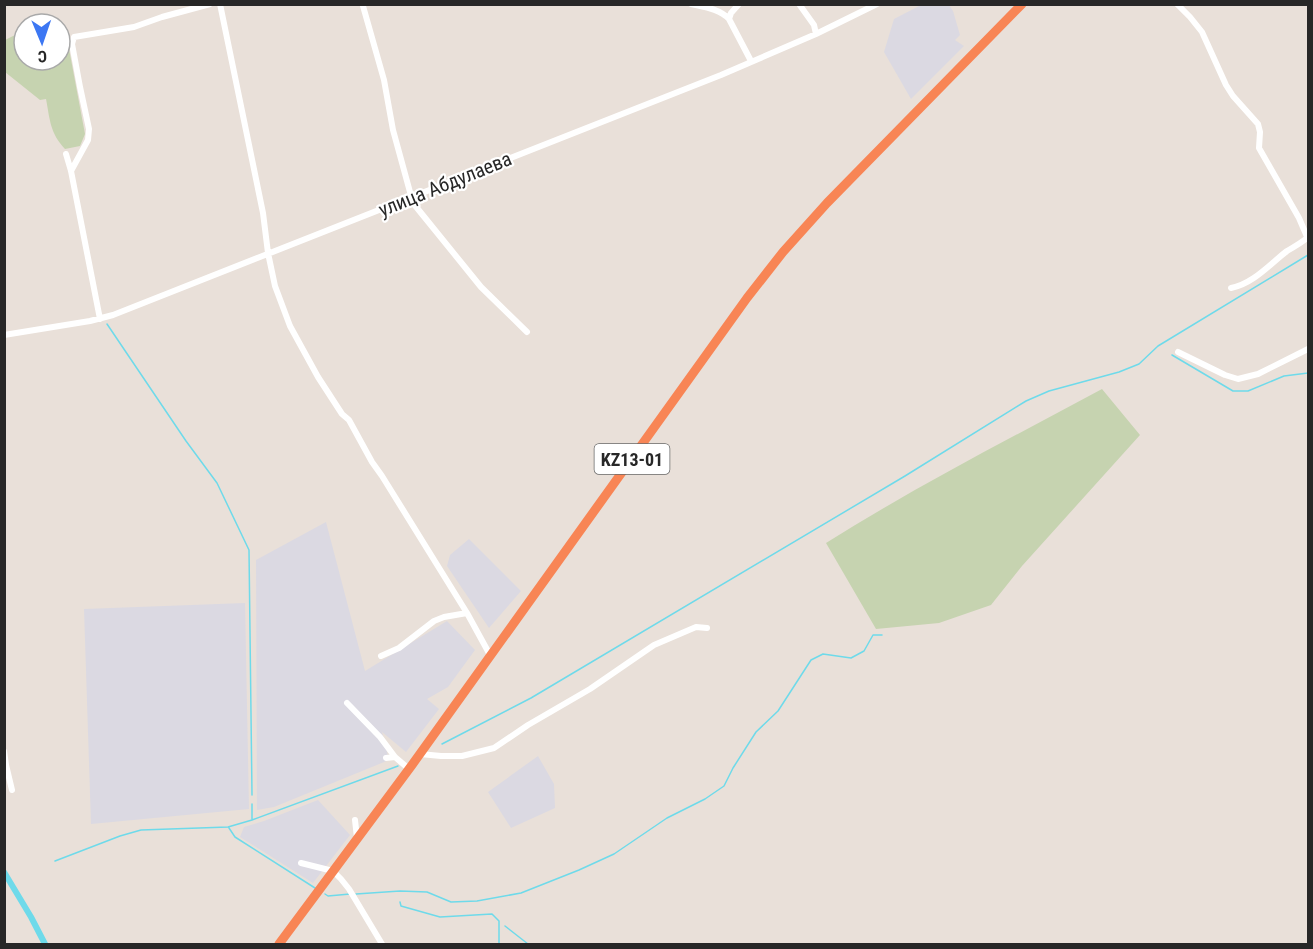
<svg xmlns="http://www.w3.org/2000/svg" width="1313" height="949" font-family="'Roboto Condensed',sans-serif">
  <rect width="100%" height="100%" fill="#e9e0d9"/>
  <path fill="#dbd9e2" d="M923 4 949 5 953 11 960 35 955 40 964 46 911 99 884 52 894 19Z
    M326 522 365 671 447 621 475 650 448 687 427 699 439 709 406 752 382 732 389 760 274 807 257 810 256 560Z
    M469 539 521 591 489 628 447 566 450 555Z
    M245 603 249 809 91 824 84 609Z
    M538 756 554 784 555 808 511 828 488 792Z
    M318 800 350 835 313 883 240 837 244 827 264 821Z"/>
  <path fill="#c6d3b0" d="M23 31H24V60H60V32L66 33 85 134 80 146 65 149C50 133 50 120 46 99L40 100 5 72V40Z
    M1102 389 1140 435 1022 566 991 605 939 623 876 629 826 543C915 487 1009 439 1102 389Z"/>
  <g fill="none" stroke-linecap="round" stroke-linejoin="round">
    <path stroke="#6edaea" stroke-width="1.5" d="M107 324 186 441 217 483 249 550 252 795
      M1172 355 1233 391H1248L1284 376 1308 373
      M442 744 531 698 905 476 1026 401 1049 391 1119 372 1139 364 1158 346 1308 255
      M252 804V819
      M229 828 235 837 315 888
      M55 861 120 836 141 830 228 827 252 820 398 766
      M325 894 328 896 350 894
      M356 894 400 891 427 892 451 902 477 901 521 893 579 870 614 854 667 818 705 799 724 786 733 768 756 732 778 711 811 660 823 654 851 658 864 651 873 635H882
      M400 902 401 906 440 917 492 914 499 921V944
      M505 926 528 944"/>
    <path stroke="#6edaea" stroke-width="6" d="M4 872 31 917 45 944"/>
    <path stroke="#fff" stroke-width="6" d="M220 4 263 213 268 253 275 286 290 326 318 377 342 414 349 420 372 462 382 476 467 613 490 655
      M691 4C704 7 720 9 729 19L751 61
      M799 4 814 25 816 34
      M1177 4 1190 17 1202 32 1226 85 1233 96 1258 124 1260 132 1259 148 1299 218 1308 239
      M363 6 384 80 393 130 413 203 481 287 527 332
      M729 19 731 13 739 4
      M66 154 71 171 100 319
      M71 171 88 140 89 129 80 87 72 44 74 37 134 27 162 17 210 4
      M1231 288C1253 284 1270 264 1287 251 1294 247 1301 243 1307 238
      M4 335 90 321 113 315 721 75 816 34 877 4
      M1178 352 1225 375 1238 379 1258 374 1308 349
      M381 656 399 648 434 621 444 617 467 613
      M347 703 380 737 395 757 409 769
      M4 751 6 765 12 790
      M420 754 441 756H462L494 748 528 725 590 689 654 645 696 627 707 628
      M386 758 395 757
      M355 820 357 838
      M301 863 333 871 341 879 349 889 382 944"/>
    <path stroke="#f88555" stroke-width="9" d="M279 944 412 765 747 298 783 252 827 203 1022 4"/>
  </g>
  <g text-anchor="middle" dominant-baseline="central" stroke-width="4.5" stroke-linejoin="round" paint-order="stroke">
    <rect fill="#fff" stroke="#686868" stroke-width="1.5" x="594.5" y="444" width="75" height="30" rx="4.5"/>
    <g font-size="18" font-weight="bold" fill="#272727">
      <text x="632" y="459">KZ13-01</text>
    </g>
    <g font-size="20" fill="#272727" stroke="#fff">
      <text transform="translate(445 184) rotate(-22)">улица Абдулаева</text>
    </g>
  </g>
  <rect width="1313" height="949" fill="none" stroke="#272727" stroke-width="12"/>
  <g transform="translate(42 42) rotate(178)"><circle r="28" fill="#ffffff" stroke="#a9a9a9" stroke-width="1.5"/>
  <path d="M0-4.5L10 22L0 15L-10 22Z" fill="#3c77f3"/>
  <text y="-9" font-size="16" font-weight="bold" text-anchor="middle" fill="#272727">С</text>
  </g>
</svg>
